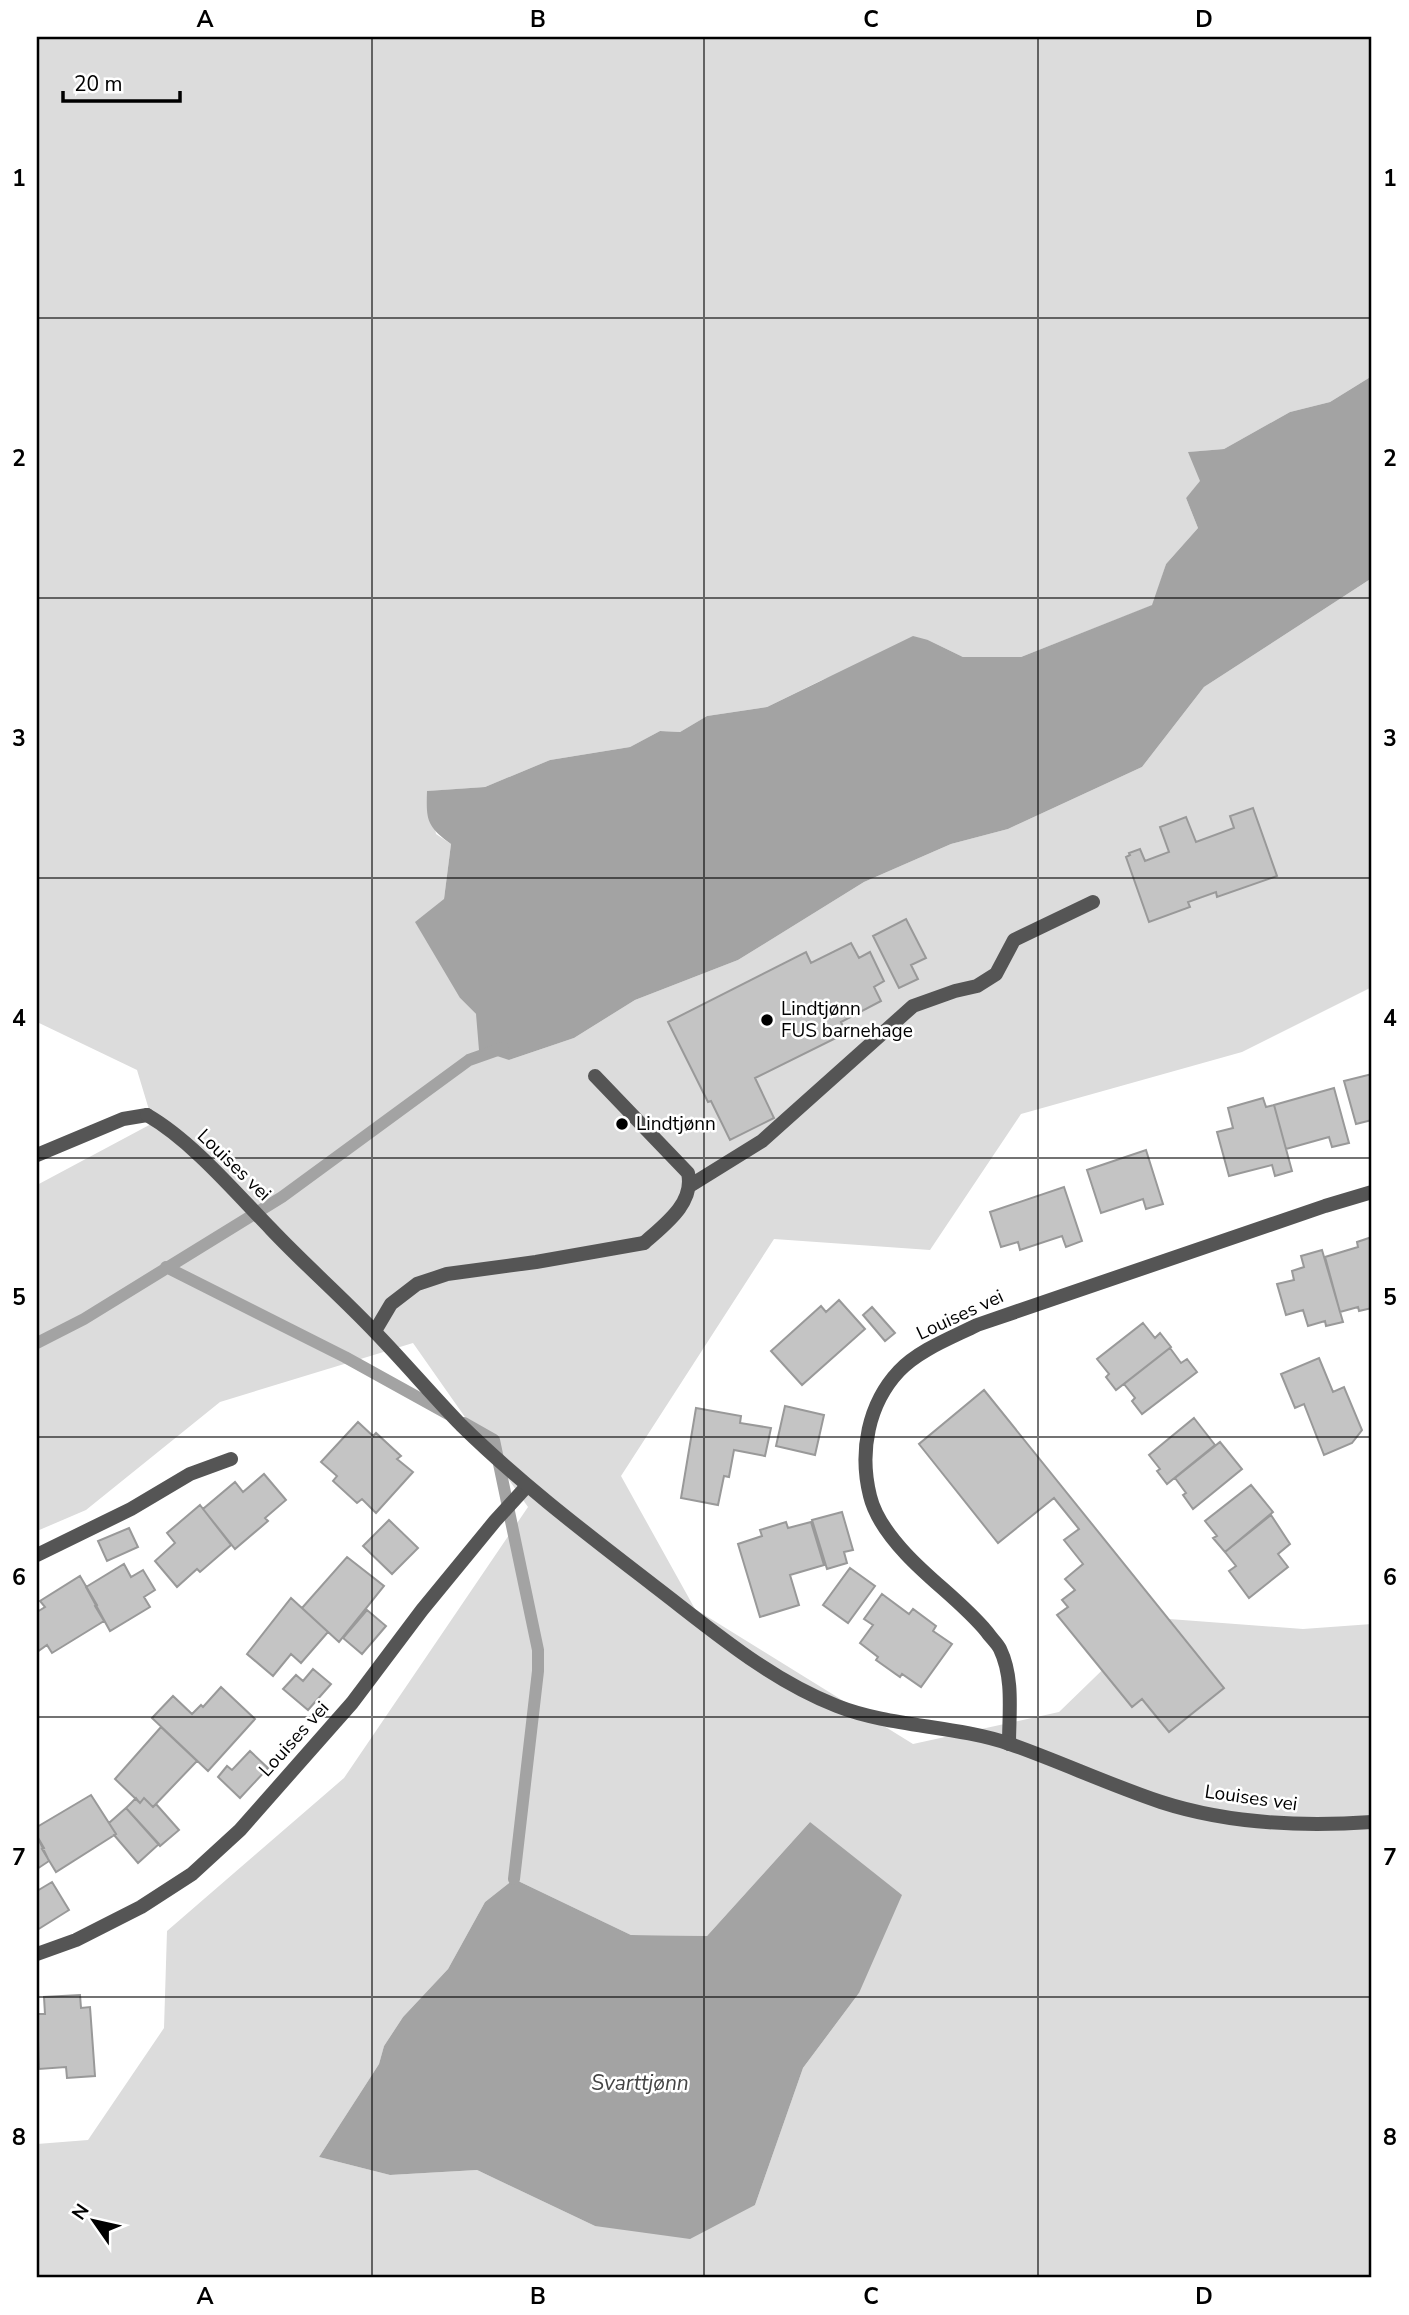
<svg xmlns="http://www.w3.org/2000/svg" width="1409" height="2315" font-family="'Nunito Sans',sans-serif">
  <rect width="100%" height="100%" fill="#fff"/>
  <path fill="#dcdcdc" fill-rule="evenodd" d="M37 37H1372V376L1330 402 1290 412 1224 449 1189 452 1201 481 1186 498 1198 528 1166 564 1153 605 1021 657H963L928 640 822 680 767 707 707 716 680 732 660 731 630 747 550 760 485 787 428 791 436 834 451 844 444 899 460 998 476 1014 509 1060 574 1038 635 1000 738 960 864 882 951 844 1008 829 1142 767 1204 687 1372 578V987L1242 1052 1021 1114 930 1250 774 1239 621 1476 695 1609 913 1744 1059 1712 1156 1618 1303 1629 1372 1624V2278H37V2144L88 2140 164 2028 167 1931 344 1778 528 1507 413 1343 220 1402 86 1510 37 1531V1185L153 1123 137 1070 37 1022ZM810 1822 859 1993 803 2068 755 2205 595 2226 477 2170 390 2175 319 2157 379 2064 384 2046 403 2017 448 1969 485 1902 514 1879 631 1935 707 1936Z"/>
  <path fill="#a3a3a3" d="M1372 376V578L1204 687 1142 767 1008 829 951 844 864 882 738 960 635 1000 574 1038 509 1060 479 1050 476 1014 460 998 415 922 444 899 451 844C427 826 426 821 427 791L485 787 550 760 630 747 660 731 680 732 707 716 767 707 913 636 928 640 963 657H1021L1152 605 1166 564 1198 528 1186 498 1200 481 1188 452 1224 449 1290 412 1330 402Z
    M810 1822 902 1895 859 1993 803 2068 755 2205 690 2239 595 2226 477 2170 390 2175 319 2157 379 2064 384 2046 403 2017 448 1969 485 1902 514 1879 631 1935 707 1936Z"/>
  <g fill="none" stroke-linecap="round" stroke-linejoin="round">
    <path stroke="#a3a3a3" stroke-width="12" d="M166 1267 345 1357 448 1414
      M37 1343 84 1319 282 1197 469 1060 503 1048
      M464 1423 494 1440 538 1650V1671L514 1879"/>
  </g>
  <path fill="#c4c4c4" stroke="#999" stroke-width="2" d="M1253 808 1277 876 1217 897 1216 892 1188 902 1190 907 1149 922 1126 857 1130 855 1129 853 1140 849 1145 861 1169 852 1160 827 1186 817 1196 842 1234 828 1230 816Z
    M906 919 926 958 911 965 918 979 899 988 873 936Z
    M851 943 859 958 870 952 884 981 874 987 881 1001 841 1022 846 1033 755 1078 774 1118 730 1140 711 1101 708 1102 668 1022 806 952 811 963Z
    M1372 1074V1120L1356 1124 1344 1081Z
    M1334 1088 1349 1143 1332 1147 1329 1137 1286 1149 1274 1105Z
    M1263 1098 1266 1107 1274 1105 1292 1171 1275 1176 1272 1165 1229 1176 1217 1132 1233 1128 1228 1108Z
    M1146 1150 1163 1204 1146 1209 1143 1199 1101 1213 1087 1170Z
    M1064 1187 1082 1241 1066 1247 1062 1236 1020 1250 1018 1242 1001 1247 990 1212Z
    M1372 1237V1308L1359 1311 1358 1307 1340 1312 1325 1257 1358 1247 1357 1242Z
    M1322 1250 1343 1322 1326 1326 1325 1321 1308 1326 1303 1310 1286 1315 1277 1284 1294 1280 1292 1271 1304 1267 1301 1256Z
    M839 1300 865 1329 802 1385 771 1351 821 1306 826 1312Z
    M872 1307 895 1333 885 1341 863 1315Z
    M1143 1323 1155 1338 1160 1333 1171 1347 1116 1390 1106 1377 1109 1374 1097 1359Z
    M1170 1348 1181 1363 1187 1359 1197 1372 1142 1414 1132 1401 1135 1398 1124 1384Z
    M1319 1358 1333 1392 1344 1387 1362 1430 1352 1443 1324 1455 1304 1404 1295 1408 1281 1374Z
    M984 1390 1224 1688 1169 1732 1142 1699 1132 1707 1057 1615 1068 1607 1062 1600 1075 1590 1065 1579 1083 1564 1064 1540 1079 1529 1054 1498 998 1543 919 1444Z
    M785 1406 824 1415 815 1455 776 1446Z
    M696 1408 741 1416 740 1423 771 1428 765 1456 734 1450 729 1477 724 1476 718 1505 681 1498Z
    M1194 1418 1215 1445 1167 1484 1157 1471 1160 1469 1149 1455Z
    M358 1422 373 1436 376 1433 401 1456 397 1459 413 1472 376 1513 362 1499 357 1503 333 1481 337 1476 321 1462Z
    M1220 1442 1242 1469 1193 1509 1183 1495 1186 1493 1175 1478Z
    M264 1474 286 1500 265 1518 268 1521 235 1549 203 1509 235 1482 243 1492Z
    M1251 1485 1273 1512 1225 1552 1213 1538 1217 1536 1205 1521Z
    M200 1505 231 1545 200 1572 197 1569 177 1587 155 1561 175 1543 167 1533Z
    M842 1512 853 1550 844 1552 847 1563 827 1569 812 1520Z
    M1271 1515 1290 1544 1278 1554 1288 1567 1249 1598 1229 1571 1236 1566 1225 1552Z
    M389 1520 418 1548 392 1574 363 1546Z
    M786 1522 788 1528 811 1522 824 1565 790 1575 799 1605 760 1617 738 1544 762 1536 760 1530Z
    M129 1528 138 1547 107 1561 98 1541Z
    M347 1557 384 1586 339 1642 302 1608Z
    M124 1564 131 1577 143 1570 155 1590 144 1597 150 1607 110 1631 86 1587Z
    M850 1568 875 1586 848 1623 823 1605Z
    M80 1576 97 1605 95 1606 104 1621 52 1653 47 1645 37 1652V1612L45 1607 40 1601Z
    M882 1594 909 1614 913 1609 936 1626 933 1631 952 1644 921 1687 902 1674 900 1677 876 1660 878 1657 860 1643 873 1625 864 1619Z
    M291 1598 328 1632 301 1663 291 1654 273 1676 247 1654Z
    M367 1610 386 1626 362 1654 343 1638Z
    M313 1669 331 1684 308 1710 283 1689 296 1675 303 1681Z
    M221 1687 255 1719 208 1771 152 1718 173 1696 192 1714 201 1705 203 1707Z
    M161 1727 197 1761 153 1807 144 1798 140 1803 115 1779Z
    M250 1751 268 1768 240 1798 218 1777 227 1766 232 1770Z
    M91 1795 116 1834 56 1872 42 1849 44 1848 37 1836V1827Z
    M136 1798 140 1803 144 1798 153 1807 156 1804 179 1830 160 1846 126 1808Z
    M126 1808 159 1844 138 1863 114 1835 116 1834 109 1823Z
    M37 1836 49 1861 37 1869Z
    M52 1882 69 1910 37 1930V1891Z
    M80 1995 81 2008 90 2007 95 2076 67 2078 66 2067 39 2069 37 2014H45L44 1997Z"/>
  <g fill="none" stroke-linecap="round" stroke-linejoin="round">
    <path stroke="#555" stroke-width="14" d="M595 1076 688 1173C695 1203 664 1225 644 1243
      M691 1185 762 1141 913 1006 955 991 977 986 996 974 1014 940 1093 902"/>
    <path stroke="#555" stroke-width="14" d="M37 1155 123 1119 147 1115
      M375 1331 391 1304 417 1284 447 1274 536 1262 644 1243
      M37 1555 131 1509 190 1474 231 1459
      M1009 1744C1009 1713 1014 1678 1000 1649 997 1643 991 1638 987 1632 963 1603 932 1582 906 1554 892 1539 875 1517 870 1496 859 1452 868 1404 899 1371 919 1350 951 1338 977 1325L1325 1206 1372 1192
      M37 1954 76 1940 141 1907 192 1874 240 1830 352 1703 422 1610 495 1521 527 1486"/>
    <path stroke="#555" stroke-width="14" d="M147 1115C192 1141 235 1192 271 1229 305 1265 342 1297 376 1333 405 1363 432 1395 461 1425 521 1484 587 1534 653 1585 712 1630 768 1679 837 1706 890 1727 954 1725 1010 1744 1061 1762 1110 1785 1161 1802 1229 1824 1301 1827 1372 1822"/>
  </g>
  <path fill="none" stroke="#000" stroke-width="2" stroke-opacity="0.55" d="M372 37V2278M704 37V2278M1038 37V2278M37 318H1372M37 598H1372M37 878H1372M37 1158H1372M37 1437H1372M37 1717H1372M37 1997H1372"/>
  <g fill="#000" stroke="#fff" stroke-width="2.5">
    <circle cx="767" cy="1020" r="7"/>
    <circle cx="622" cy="1124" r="7"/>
  </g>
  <g text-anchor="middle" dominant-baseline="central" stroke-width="5" stroke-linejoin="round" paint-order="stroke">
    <g font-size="19" fill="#000" stroke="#fff" text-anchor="start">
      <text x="781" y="1009">Lindtjønn<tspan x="781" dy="22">FUS barnehage</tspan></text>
      <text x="636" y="1124">Lindtjønn</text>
    </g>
    <g font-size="19" fill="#000" stroke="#fff">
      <text transform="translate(234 1165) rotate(44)">Louises vei</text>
      <text transform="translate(960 1315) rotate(-25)">Louises vei</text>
      <text transform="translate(294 1739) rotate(-48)">Louises vei</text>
      <text transform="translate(1251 1798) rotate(8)">Louises vei</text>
    </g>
    <g font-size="21" font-style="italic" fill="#444" stroke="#fff">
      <text x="640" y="2083">Svarttjønn</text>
    </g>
  </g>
  <rect width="1409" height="2315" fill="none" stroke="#ffffff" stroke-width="77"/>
  <g transform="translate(94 2221) rotate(304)" stroke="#ffffff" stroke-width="5" paint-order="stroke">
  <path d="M0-5L12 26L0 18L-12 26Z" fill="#000000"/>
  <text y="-10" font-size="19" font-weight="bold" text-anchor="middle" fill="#000000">N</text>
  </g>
  <path d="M63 91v10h117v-10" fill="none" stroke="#000000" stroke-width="3.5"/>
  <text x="74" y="91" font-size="21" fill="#000000" stroke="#ffffff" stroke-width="5" paint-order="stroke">20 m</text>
  <rect x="38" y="38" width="1332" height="2238" fill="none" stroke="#000" stroke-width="2.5"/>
  <g font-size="23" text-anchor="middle" font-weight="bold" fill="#000">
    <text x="205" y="27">A</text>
    <text x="538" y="27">B</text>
    <text x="871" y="27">C</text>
    <text x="1204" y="27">D</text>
    <text x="19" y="186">1</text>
    <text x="1390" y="186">1</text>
    <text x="19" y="466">2</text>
    <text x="1390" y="466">2</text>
    <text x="19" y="746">3</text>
    <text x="1390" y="746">3</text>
    <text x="19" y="1026">4</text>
    <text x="1390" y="1026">4</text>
    <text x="19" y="1305">5</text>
    <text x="1390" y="1305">5</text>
    <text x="19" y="1585">6</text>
    <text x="1390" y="1585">6</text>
    <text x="19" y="1865">7</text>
    <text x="1390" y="1865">7</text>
    <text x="19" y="2145">8</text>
    <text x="1390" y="2145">8</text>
    <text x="205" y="2304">A</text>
    <text x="538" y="2304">B</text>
    <text x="871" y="2304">C</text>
    <text x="1204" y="2304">D</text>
  </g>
</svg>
